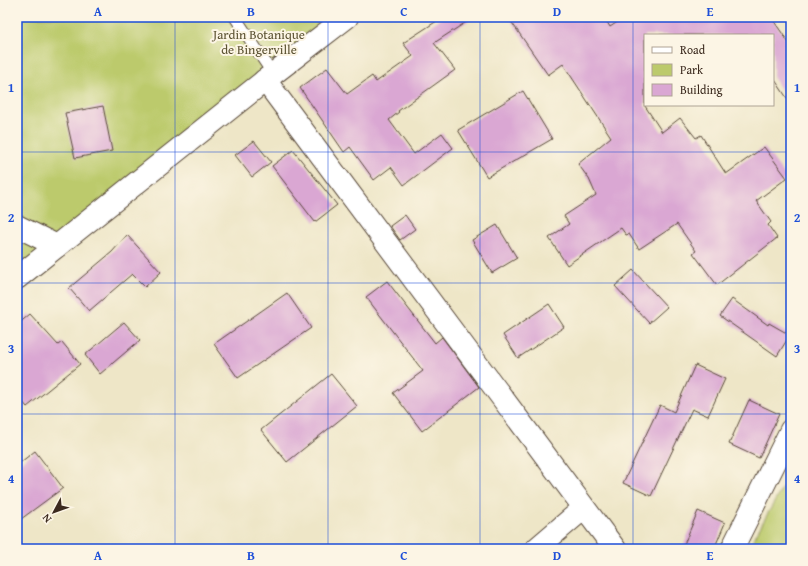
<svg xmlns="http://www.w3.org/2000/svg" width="808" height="566" font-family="'Gentium Book Plus',serif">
  <rect width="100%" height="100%" fill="#fcf5e5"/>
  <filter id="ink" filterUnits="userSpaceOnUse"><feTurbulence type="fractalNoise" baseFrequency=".025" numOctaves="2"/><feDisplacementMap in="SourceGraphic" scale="8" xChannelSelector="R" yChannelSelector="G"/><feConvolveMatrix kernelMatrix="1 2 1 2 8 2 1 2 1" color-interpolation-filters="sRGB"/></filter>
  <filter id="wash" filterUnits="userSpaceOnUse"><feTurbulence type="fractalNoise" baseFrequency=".012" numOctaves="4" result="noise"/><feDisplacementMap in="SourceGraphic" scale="16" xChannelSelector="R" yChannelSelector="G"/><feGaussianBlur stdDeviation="0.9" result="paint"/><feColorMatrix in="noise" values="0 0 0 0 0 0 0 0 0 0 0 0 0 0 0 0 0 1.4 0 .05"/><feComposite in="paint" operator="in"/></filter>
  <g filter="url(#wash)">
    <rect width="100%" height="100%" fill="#eee6c7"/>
    <path fill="#bcca6c" stroke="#7c7a45" d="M17 17H333L17 272Z
      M791 472V549H748Z"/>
    <g id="blocks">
      <path fill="#daa7d3" d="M443 17H474L434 43 455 70 398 111 399 112 389 120 414 154 442 133 453 148 404 185 391 167 374 180 350 147 344 152 300 88 327 68 347 94 372 76 376 82 413 56 403 43Z
        M508 17H604L610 27 625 17H771L791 46V104L773 77V35H645V106L662 132 680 118 696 138 701 135 726 174 764 147 787 178 756 201 771 222 768 225 777 238 717 285 693 253 696 251 677 224 639 249 629 234 626 235 621 228 567 265 549 238 569 224 564 216 596 195 589 179 578 164 611 137 563 64 548 75Z
        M523 91 552 139 487 177 458 130Z
        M103 106 112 151 75 158 65 113Z
        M254 141 271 162 252 177 235 155Z
        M293 150 337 205 315 222 272 166Z
        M405 215 415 229 400 240 390 226Z
        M497 225 517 258 492 273 472 240Z
        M127 235 161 272 145 287 132 274 89 311 69 288 112 252Z
        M633 270 667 307 649 323 615 286Z
        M387 281 435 343 442 337 479 387 422 431 393 393 423 371 366 297Z
        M287 293 311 328 238 378 214 344Z
        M732 299 768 325 769 323 790 335 777 356 720 316Z
        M549 304 564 327 518 358 503 335Z
        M30 314 58 345 62 342 80 364 27 407 17 395V325Z
        M124 322 140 340 100 374 85 355Z
        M695 365 725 379 708 416 692 409 651 496 623 483 660 405 674 412Z
        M331 374 357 406 287 462 261 430Z
        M749 400 779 414 759 458 729 444Z
        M35 451 63 488 17 522V465Z
        M698 511 725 523 714 549H682Z"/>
    </g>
  </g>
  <g filter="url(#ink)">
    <use href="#blocks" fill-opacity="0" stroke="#564637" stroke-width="1"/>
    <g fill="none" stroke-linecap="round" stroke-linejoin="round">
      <g stroke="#564637" stroke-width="13">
        <path id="service" d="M235 17 273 74"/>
      </g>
      <g stroke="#564637" stroke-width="24">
        <path id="minor" d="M265 80 615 549
          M17 226 57 246
          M536 549 584 508
          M732 549 791 430"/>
      </g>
      <g stroke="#564637" stroke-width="24">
        <path id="tertiary" d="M17 278 273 74 347 17"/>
      </g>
      <use href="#service" stroke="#fff" stroke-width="11"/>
      <use href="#minor" stroke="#fff" stroke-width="22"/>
      <use href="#tertiary" stroke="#fff" stroke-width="22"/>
    </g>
  </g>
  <path fill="none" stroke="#1d4ed8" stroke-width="1" stroke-opacity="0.55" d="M175 17V549M328 17V549M480 17V549M633 17V549M17 152H791M17 283H791M17 414H791"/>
  <g text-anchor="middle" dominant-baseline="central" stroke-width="4" stroke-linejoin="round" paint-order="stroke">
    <g font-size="13" fill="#5b5232" stroke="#fcf5e5">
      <text x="259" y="34">Jardin Botanique<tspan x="259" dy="15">de Bingerville</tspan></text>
    </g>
  </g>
  <rect width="808" height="566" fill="none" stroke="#fcf5e5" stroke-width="44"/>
  <rect x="644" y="34" width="130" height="72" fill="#fcf5e5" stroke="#afa495"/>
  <rect x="652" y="47" width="20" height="6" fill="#ffffff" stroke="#afa495"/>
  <text x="680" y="54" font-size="12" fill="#3b2a1e">Road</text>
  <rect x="652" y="64" width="20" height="12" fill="#bcca6c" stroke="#afa495"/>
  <text x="680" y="74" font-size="12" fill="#3b2a1e">Park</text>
  <rect x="652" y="84" width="20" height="12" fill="#daa7d3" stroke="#afa495"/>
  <text x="680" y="94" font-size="12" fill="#3b2a1e">Building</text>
  <g transform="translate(54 512) rotate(229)" stroke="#fcf5e5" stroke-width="3" paint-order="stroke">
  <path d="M0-3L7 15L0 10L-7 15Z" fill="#3b2a1e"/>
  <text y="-6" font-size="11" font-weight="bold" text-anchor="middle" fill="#3b2a1e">N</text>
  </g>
  <rect x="22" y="22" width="764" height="522" fill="none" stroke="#1d4ed8" stroke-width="1.5"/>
  <g font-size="13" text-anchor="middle" font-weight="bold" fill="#1d4ed8">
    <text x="98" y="16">A</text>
    <text x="251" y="16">B</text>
    <text x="404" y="16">C</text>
    <text x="557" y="16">D</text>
    <text x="710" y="16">E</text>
    <text x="11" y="92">1</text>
    <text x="797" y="92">1</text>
    <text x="11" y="222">2</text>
    <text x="797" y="222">2</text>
    <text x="11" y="353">3</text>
    <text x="797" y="353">3</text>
    <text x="11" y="483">4</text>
    <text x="797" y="483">4</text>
    <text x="98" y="560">A</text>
    <text x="251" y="560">B</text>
    <text x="404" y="560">C</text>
    <text x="557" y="560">D</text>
    <text x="710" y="560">E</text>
  </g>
</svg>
